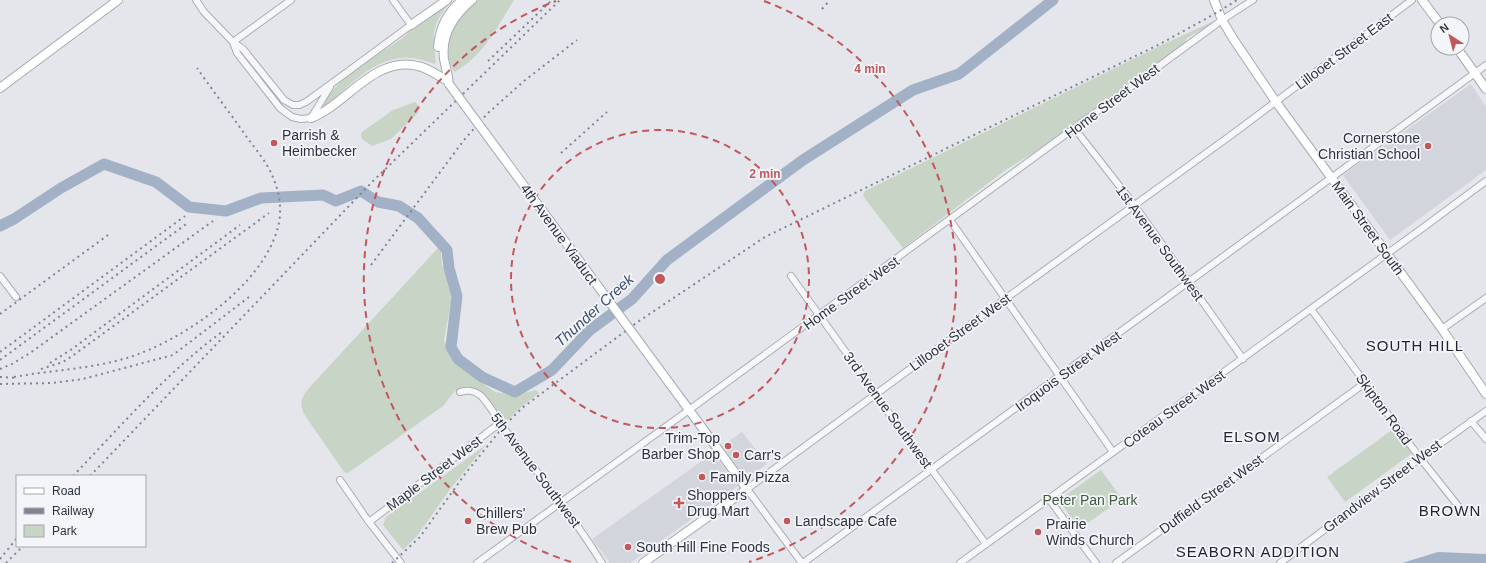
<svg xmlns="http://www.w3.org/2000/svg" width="1486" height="563" font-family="Arial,sans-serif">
  <rect width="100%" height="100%" fill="#e4e6eb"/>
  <path fill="#d3d5dc" d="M1471 84 1486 107V170L1390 240 1343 175Z
    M742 432 767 464 746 479 722 446Z
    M713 453 738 486 630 563H610L592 539Z"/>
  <path fill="#c8d4c6" d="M449 0H452C432 23 432 33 436 62L434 64C386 43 356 80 323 109 329 80 381 54 404 37 409 33 410 29 414 25 423 16 438 8 449 0Z
    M478 0H514C497 27 483 57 454 72 438 41 453 18 478 0Z
    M1216 20 1215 22C1206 29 1195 32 1186 39L1185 45 1150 70 1140 74 1127 85 1035 152 1007 169 903 248 863 196 865 191 1166 43Z
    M415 102 420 107 418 113 391 139 372 146 362 139 361 135 362 132 393 110Z
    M438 248 441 251 442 265 451 289V302L444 340 449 353 468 373 495 392 516 395 536 390 539 393 521 407 504 424C494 411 478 378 458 389 452 393 448 400 443 406L348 473 344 472 304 414C299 404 302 396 309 388Z
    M1396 427 1414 452 1345 502 1327 477Z
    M486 445 451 488 417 536 403 550 383 525 386 517Z
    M1101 470 1122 499 1079 529 1059 500Z"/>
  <path fill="#a3b1c7" d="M1438 552 1485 554H1486V563H1402Z"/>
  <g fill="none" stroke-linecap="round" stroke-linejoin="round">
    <path stroke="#a3b1c7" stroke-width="11" d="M0 226 14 219 61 188 104 164 156 182 189 207 226 211 261 198 323 195 336 201 361 191 378 202 399 206 418 218 447 250 449 268 457 296 451 347 458 359 482 377 515 392 552 370 590 330 632 299 667 260 803 160 913 90 959 74 1053 0"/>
    <g stroke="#a9adb5" stroke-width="8">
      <path id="minor" d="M196 0 204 12 233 42 243 49 284 100 293 105H299L306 102 335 81 411 25 393 0
        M233 42 237 53 280 108 292 117 301 119 311 118 330 87
        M233 42 291 0
        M1075 129 1135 206 1243 359
        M950 220 1113 452
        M0 276 16 297
        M791 276 876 394 901 431 932 470 986 544
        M1311 309 1420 458 1459 507
        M1442 329 1486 298
        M460 392C468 390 473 390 480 395 489 403 500 424 509 435 541 477 574 518 602 563
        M1471 421 1486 439
        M340 480 369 522 401 563
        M1049 499 1096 563
        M369 522 500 423
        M477 563 689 410 1222 20 1253 0
        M802 563 747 489 1005 299 1234 133 1412 0
        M803 563 1486 65
        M960 563 1424 227 1486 181
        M1116 563 1365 383
        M1280 563 1420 458 1486 411"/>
    </g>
    <g stroke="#a5aab5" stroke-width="10">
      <path id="major" d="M1214 0 1222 20 1234 40 1276 102 1442 329 1486 394
        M1422 0 1440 24
        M411 25 447 0
        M438 47C440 27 447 13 462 0
        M1457 48 1486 89
        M449 84C448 75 446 68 444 59 441 35 454 15 472 0
        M0 88 118 0
        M311 118C347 104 375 55 418 66 428 68 437 75 446 80
        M643 563 747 489 684 403"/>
    </g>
    <use href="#minor" stroke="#f7f7f9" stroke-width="6"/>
    <use href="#major" stroke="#fff" stroke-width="8"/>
    <path stroke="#7f8593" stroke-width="2" stroke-dasharray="2 4" stroke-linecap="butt" d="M822 9 830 0
      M488 61 552 0
      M561 153 607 112
      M371 265 464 140 488 113 524 81 577 40
      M0 314 108 235
      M0 352 185 216
      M0 360 189 222
      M50 363 72 349 240 225
      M0 369 12 364 30 353 213 221
      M41 369 63 362 75 354 269 213
      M0 377 18 378
      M14 377C52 370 90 369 127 358 182 341 263 286 278 227 282 212 280 194 274 180 268 163 256 150 246 136 230 113 213 91 197 68
      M0 384 52 383 83 379 173 355 249 297
      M73 476C120 427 167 372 222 332
      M90 476 373 181 560 0
      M0 559 17 538
      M6 563 23 546
      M392 563 420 537 465 474 503 427 522 408 639 321 765 237 1160 44 1218 12 1237 0"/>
    <g stroke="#a5aab5" stroke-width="10" stroke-linecap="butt">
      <path id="major-bridge" d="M449 84 684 403"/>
    </g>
    <use href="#major-bridge" stroke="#fff" stroke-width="8"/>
  </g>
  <g fill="none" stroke="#c2575c" stroke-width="2" stroke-dasharray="7 5">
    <circle cx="660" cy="279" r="149"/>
    <path d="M571 562A297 297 0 0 1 556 1M764 1A297 297 0 0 1 749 562"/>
  </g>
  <g fill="#c2575c" stroke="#f4f5f8" stroke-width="1.5">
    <circle cx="274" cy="143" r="4"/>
    <circle cx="1428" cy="146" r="4"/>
    <circle cx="728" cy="446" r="4"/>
    <circle cx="736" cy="455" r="4"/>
    <circle cx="702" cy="477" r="4"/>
    <path d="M677 497h4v4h4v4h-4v4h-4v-4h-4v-4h4z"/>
    <circle cx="468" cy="521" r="4"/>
    <circle cx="787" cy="521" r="4"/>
    <circle cx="1038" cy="532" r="4"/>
    <circle cx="628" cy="547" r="4"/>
  </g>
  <g text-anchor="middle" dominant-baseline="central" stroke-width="3.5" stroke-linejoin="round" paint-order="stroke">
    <g font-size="14" fill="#2d3341" stroke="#f4f5f8">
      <text transform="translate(1344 51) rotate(-37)">Lillooet Street East</text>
      <text transform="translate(1112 101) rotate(-37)">Home Street West</text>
      <text transform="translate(1368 228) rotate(54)">Main Street South</text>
      <text transform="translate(559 234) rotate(54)">4th Avenue Viaduct</text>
      <text transform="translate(1160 243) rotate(54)">1st Avenue Southwest</text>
      <text transform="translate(851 293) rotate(-36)">Home Street West</text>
      <text transform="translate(960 332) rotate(-36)">Lillooet Street West</text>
      <text transform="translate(1068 371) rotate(-36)">Iroquois Street West</text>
      <text transform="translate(1174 409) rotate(-36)">Coteau Street West</text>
      <text transform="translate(1384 409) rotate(54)">Skipton Road</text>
      <text transform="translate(888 410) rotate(54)">3rd Avenue Southwest</text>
      <text transform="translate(536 470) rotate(53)">5th Avenue Southwest</text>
      <text transform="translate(434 473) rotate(-37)">Maple Street West</text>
      <text transform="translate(1382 486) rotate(-37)">Grandview Street West</text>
      <text transform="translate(1211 494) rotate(-36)">Duffield Street West</text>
    </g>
    <g font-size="14" fill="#2d3341" stroke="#f4f5f8" text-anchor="start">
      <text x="282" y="135">Parrish &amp;<tspan x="282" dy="16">Heimbecker</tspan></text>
      <text x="1420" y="138" text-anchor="end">Cornerstone<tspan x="1420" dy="16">Christian School</tspan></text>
      <text x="720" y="438" text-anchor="end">Trim-Top<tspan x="720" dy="16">Barber Shop</tspan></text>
      <text x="744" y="455">Carr's</text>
      <text x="710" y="477">Family Pizza</text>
      <text x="687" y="495">Shoppers<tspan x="687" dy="16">Drug Mart</tspan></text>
      <text x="476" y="513">Chillers'<tspan x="476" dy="16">Brew Pub</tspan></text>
      <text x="795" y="521">Landscape Cafe</text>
      <text x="1046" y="524">Prairie<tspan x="1046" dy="16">Winds Church</tspan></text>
      <text x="636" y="547">South Hill Fine Foods</text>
    </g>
    <g font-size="14" fill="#3f5c3c" stroke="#f4f5f8">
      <text x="1090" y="500">Peter Pan Park</text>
    </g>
    <g font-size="15" font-style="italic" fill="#3b4e72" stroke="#f4f5f8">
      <text transform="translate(594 310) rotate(-42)">Thunder Creek</text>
    </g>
    <g font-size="15" letter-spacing="1" fill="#1f2433" stroke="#f4f5f8">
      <text x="1415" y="345">SOUTH HILL</text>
      <text x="1252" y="436">ELSOM</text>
      <text x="1450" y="510">BROWN</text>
      <text x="1258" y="551">SEABORN ADDITION</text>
    </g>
  </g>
  <circle cx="660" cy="279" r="6" fill="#c2575c" stroke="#f4f5f8" stroke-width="2"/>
  <g font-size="12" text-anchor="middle" font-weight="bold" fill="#c2575c" stroke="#f4f5f8" stroke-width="3.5" stroke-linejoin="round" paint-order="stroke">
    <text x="870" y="73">4 min</text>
    <text x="765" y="178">2 min</text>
  </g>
  <rect x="16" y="475" width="130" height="72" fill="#f4f5f8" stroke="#a4a7af"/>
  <rect x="24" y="488" width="20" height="6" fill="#ffffff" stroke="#a4a7af"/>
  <text x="52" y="495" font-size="12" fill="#2d3341">Road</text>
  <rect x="24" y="508" width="20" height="6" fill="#7f8593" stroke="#a4a7af"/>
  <text x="52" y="515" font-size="12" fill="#2d3341">Railway</text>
  <rect x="24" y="525" width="20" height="12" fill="#c8d4c6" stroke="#a4a7af"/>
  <text x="52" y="535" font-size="12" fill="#2d3341">Park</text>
  <g transform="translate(1450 36) rotate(324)"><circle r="19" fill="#f4f5f8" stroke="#a4a7af"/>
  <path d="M0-3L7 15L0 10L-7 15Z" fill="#c2575c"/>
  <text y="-6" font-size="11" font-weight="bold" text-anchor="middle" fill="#2d3341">N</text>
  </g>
</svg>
